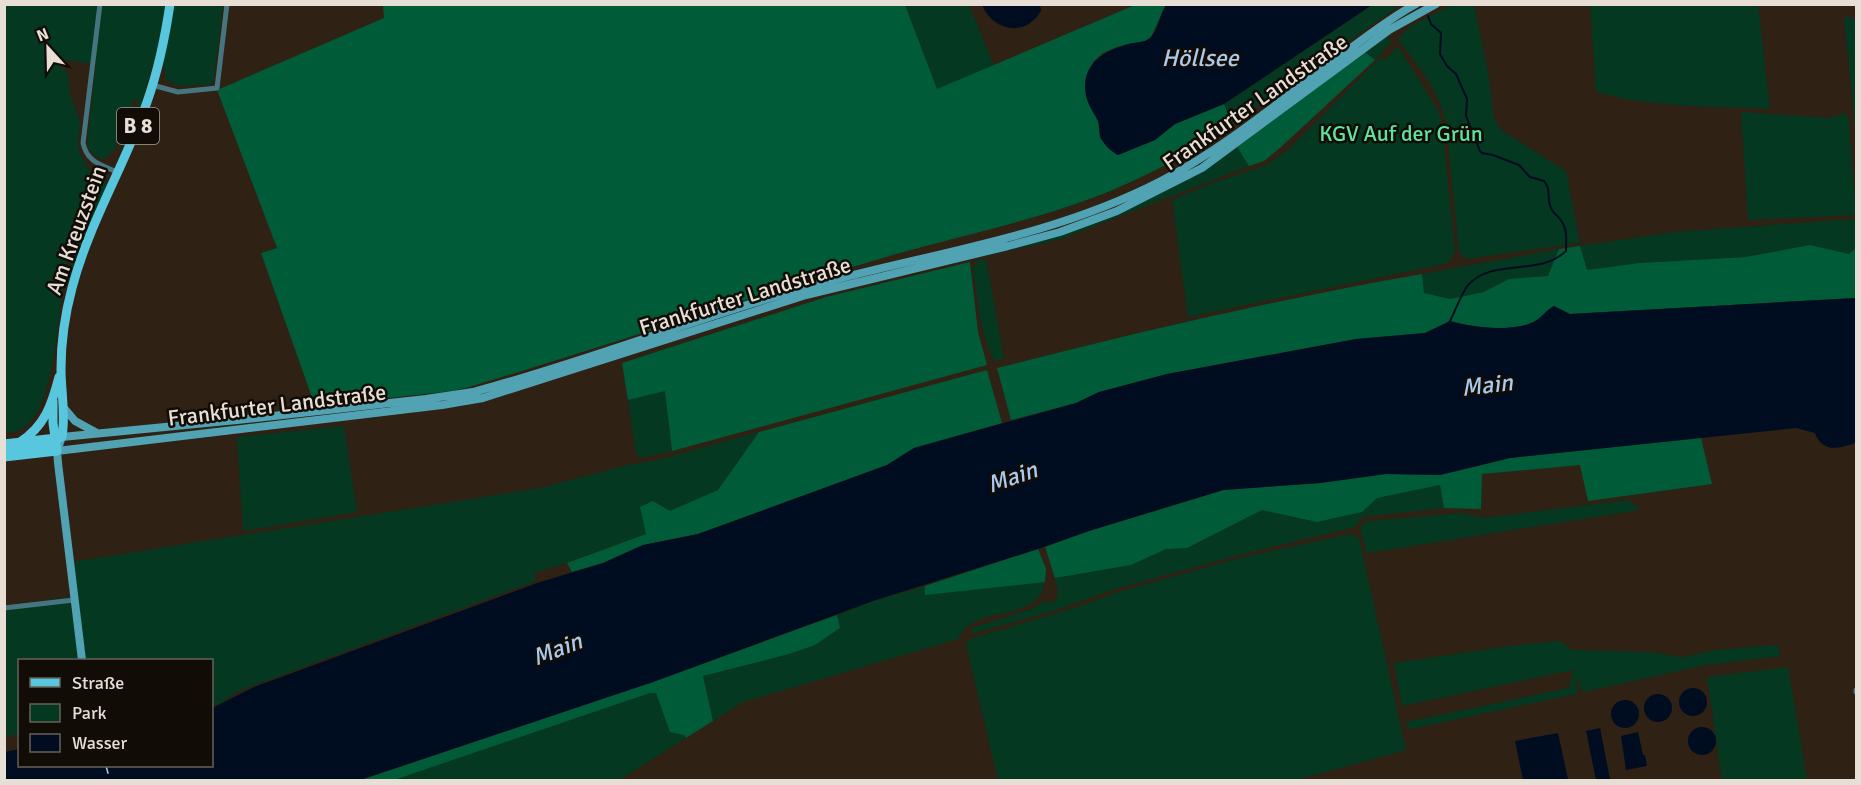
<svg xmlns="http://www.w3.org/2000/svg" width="1861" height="785" font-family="Signika,sans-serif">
  <rect width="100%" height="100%" fill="#2f2113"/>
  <path fill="#053821" d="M4 5H223L213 84 178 86 166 80 164 66 153 64 143 99 124 148 121 150 130 130 138 99H134L116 148 103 160 92 154 87 145 96 62 83 63 61 59 60 66 68 74 70 94 80 121 78 146 80 153 90 172 97 174 100 180C89 203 75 227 69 251 58 292 59 408 22 429 17 432 10 432 5 433Z
    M905 5H969L994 66 937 89Z
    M1372 5H1400L1232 124 1224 104Z
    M1452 5H1474L1488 72 1494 118 1501 130 1566 171 1580 243 1466 259 1459 252 1446 123C1439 90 1418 66 1398 39L1412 25Z
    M1590 5H1758L1770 109C1712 106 1652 108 1596 92Z
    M1844 17 1856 19V139Z
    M1386 37 1390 38 1391 42 1375 60 1365 52Z
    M1398 46 1438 110 1442 125 1455 251 1451 259 1444 264 1188 317 1172 200 1218 181 1265 166 1288 150 1381 57 1384 61Z
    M1741 112 1829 118 1845 113 1849 121 1856 215 1748 220Z
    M1237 147 1249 166 1061 239 985 256 986 254 1061 234 1203 170Z
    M104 177 107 185 78 250 68 285 73 250Z
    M1856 219V248L1849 254 1810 245 1746 257 1640 263 1587 270 1580 246 1674 232Z
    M1559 249 1548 276 1509 279 1484 292 1449 299 1423 293 1422 274Z
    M986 259 1004 359 995 361C979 333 978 299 973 268L977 261Z
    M665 390 672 451 641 458 636 454 628 400Z
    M344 426 357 512 243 531 237 437Z
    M759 432 718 490 670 512 654 501 646 534 567 563 534 573 536 581 260 683 236 692 224 702 212 707V660H86L73 563 78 561 540 488 628 465 654 461Z
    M1440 485 1444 508 1362 517 1355 527 1243 554 1115 589 1056 610 971 634 972 628 1031 609 1045 601 1052 603 1056 600 1058 591 1055 578 1131 565 1166 549 1187 548 1262 510 1317 522 1362 512 1377 498Z
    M1628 500 1640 510 1367 553 1360 529 1364 523 1368 521 1462 513 1483 518Z
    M1350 534 1359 538 1406 750 1296 780H998L966 644 970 639 1084 605 1118 592 1240 558Z
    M1045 582C1043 587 1041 595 1037 599 1014 620 973 608 958 639L743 702 713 721 703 676 789 654 815 645 840 628 837 615 873 601 925 586V594Z
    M69 597 80 660H20L19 734 5 737 4 606Z
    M1560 641 1572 650 1648 652 1683 657 1715 650 1778 645 1780 656 1706 665 1584 692 1581 690 1578 680H1575L1578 691 1575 694 1411 729 1407 727 1406 722 1569 688 1573 670 1402 706 1394 663 1510 646Z
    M1788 667 1807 780H1722L1707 677Z
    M650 693H656L670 732 685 735 686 738 619 780H394Z"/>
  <path fill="#005c38" d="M1166 4 1151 37 1145 41 1117 47 1103 53 1093 62 1089 70 1085 83 1087 98 1098 121 1100 138 1118 155 1155 140 1175 124 1224 104 1232 124C1189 154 1141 180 1092 198 1020 225 943 239 869 262 735 302 603 347 469 387L452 391 315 406 261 253 277 248 217 90 384 18 383 5H905L937 89 1135 5Z
    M1365 52 1375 60 1281 147 1264 161 1249 166 1237 147Z
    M1810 245 1849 254 1856 248V298L1569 314 1554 306C1546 310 1541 320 1531 323 1511 332 1471 328 1450 321L1425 333 1356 339 1167 374 1099 392 1076 403 1011 420 997 368C1138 332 1279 299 1422 274L1424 293 1450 299 1484 292 1509 279 1548 276 1559 249 1580 246 1587 270 1640 263 1746 257Z
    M970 262 978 332 987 365 672 451 665 391 628 400 622 363 826 297Z
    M987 370 1002 423 914 448 887 465 698 534 643 545 603 563 572 572 567 563 646 534 640 507 653 501 670 511 718 490 759 432Z
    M1701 438 1712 484 1588 501 1580 465 1482 474 1481 509 1444 508 1440 485 1377 498 1362 512 1317 522 1262 510 1187 548 1166 549 1131 565 1055 578 1045 547 1089 531 1224 490 1321 483 1386 474 1440 475 1510 458Z
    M1038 549 1046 569 1045 582 925 595V586Z
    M837 615 840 628 815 645 789 654 703 676 713 721 686 738 684 735 670 732 656 693H650L394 780H361L653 682Z"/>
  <path fill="#000d20" d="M982 5H1040L1041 11C1025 38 993 31 982 5Z
    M1166 5V4L1372 5 1224 104 1175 124 1155 140 1118 155C1111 152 1101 142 1100 135 1099 130 1100 126 1098 121 1094 113 1088 105 1086 96 1080 66 1102 51 1128 44 1134 42 1145 43 1150 38 1159 29 1159 15 1166 5Z
    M1856 298V443C1839 448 1823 454 1815 433L1796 428 1510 458 1440 475 1386 474 1320 483 1223 490 1089 531 1038 549 873 601 653 682 360 780H5V752L19 749 20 766H212V708L254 687 537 583 603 563 643 545 698 534 887 465 914 448 1076 403 1099 392 1167 374 1356 339 1425 333 1450 321C1470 327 1511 332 1531 323 1541 319 1546 310 1554 306L1570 314Z
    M1679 702a14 14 0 1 1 28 0a14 14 0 1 1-28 0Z
    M1644 708a14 14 0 1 1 28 0a14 14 0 1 1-28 0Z
    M1611 714a14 14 0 1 1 28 0a14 14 0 1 1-28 0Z
    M1688 741a14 14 0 1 1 28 0a14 14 0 1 1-28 0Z
    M1600 728 1610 779 1596 780 1586 731Z
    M1638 732 1643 755H1645L1647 766 1626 770 1621 736Z
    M1558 733 1568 779 1523 780 1515 741Z"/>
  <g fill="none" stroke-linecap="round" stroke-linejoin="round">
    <path stroke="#000d20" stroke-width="2" d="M1428 16 1431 24 1441 33 1440 54 1447 66 1456 74 1467 99 1466 116 1480 151 1482 153 1493 155 1519 165 1530 177 1544 181C1552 190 1546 198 1551 208 1552 212 1557 215 1560 219 1568 229 1566 238 1566 251 1539 277 1494 257 1468 285 1461 294 1455 312 1449 323"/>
    <path stroke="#a9caee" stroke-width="1.5" stroke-dasharray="8 6" stroke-linecap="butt" d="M106 766 110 780"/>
    <path stroke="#447580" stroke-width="5" d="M100 4 83 143C87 162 101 165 117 172
      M152 85 178 92 217 88 227 4
      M4 608 74 600
      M1856 690V692"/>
    <path stroke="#51a3b4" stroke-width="8" d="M64 408 75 421 97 433
      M57 451 442 405 483 398 806 295 1008 246 1060 232 1117 211 1202 168 1389 30 1436 4
      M82 660 58 463 57 451 62 437 237 420 426 399 473 392C585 362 693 319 804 288 924 254 1049 239 1161 181 1225 148 1285 97 1343 54 1367 36 1390 18 1416 4"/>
    <path stroke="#58c6dd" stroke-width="9" d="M20 442C45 426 52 404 59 377
      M4 444 56 438
      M4 450 46 445 62 437C66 414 61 392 61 369 61 342 65 314 72 288 89 223 125 165 147 102 158 71 165 38 170 4
      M4 457 57 451 53 423V401"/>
  </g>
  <g text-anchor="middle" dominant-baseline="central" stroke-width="5" stroke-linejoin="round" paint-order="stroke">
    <rect fill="#120c06" stroke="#a79f97" stroke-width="1.5" x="117" y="108" width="42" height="36" rx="4.5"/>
    <g font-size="21" font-weight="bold" fill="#e7ded5">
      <text x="138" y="126">B 8</text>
    </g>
    <g font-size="22" fill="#e7ded5" stroke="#120c06">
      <text transform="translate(1255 102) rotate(-35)">Frankfurter Landstraße</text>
      <text transform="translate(76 230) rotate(-70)">Am Kreuzstein</text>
      <text transform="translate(745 296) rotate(-17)">Frankfurter Landstraße</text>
      <text transform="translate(277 405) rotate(-7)">Frankfurter Landstraße</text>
    </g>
    <g font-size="22" fill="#5ee4a0" stroke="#120c06">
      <text x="1401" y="133">KGV Auf der Grün</text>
    </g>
    <g font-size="24" font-style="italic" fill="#a9caee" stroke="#120c06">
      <text x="1200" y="58">Höllsee</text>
      <text transform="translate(1487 385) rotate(-7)">Main</text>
      <text transform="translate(1012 477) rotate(-19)">Main</text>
      <text transform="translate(557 649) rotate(-21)">Main</text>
    </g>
  </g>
  <rect width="1861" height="785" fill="none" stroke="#e7ded5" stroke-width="12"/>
  <rect x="18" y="659" width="195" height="108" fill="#120c06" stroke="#676059" stroke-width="1.5"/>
  <rect x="30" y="678" width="30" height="9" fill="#58c6dd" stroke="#676059" stroke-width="1.5"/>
  <text x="72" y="689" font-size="18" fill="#e7ded5">Straße</text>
  <rect x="30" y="704" width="30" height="18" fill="#053821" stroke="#676059" stroke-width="1.5"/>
  <text x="72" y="719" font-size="18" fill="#e7ded5">Park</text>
  <rect x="30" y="734" width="30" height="18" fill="#000d20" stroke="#676059" stroke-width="1.5"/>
  <text x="72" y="749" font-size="18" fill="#e7ded5">Wasser</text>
  <g transform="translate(48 48) rotate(338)" stroke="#120c06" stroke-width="4.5" paint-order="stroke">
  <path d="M0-4.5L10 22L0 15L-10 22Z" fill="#e7ded5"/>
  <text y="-9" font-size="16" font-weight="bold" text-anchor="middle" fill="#e7ded5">N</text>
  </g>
</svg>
